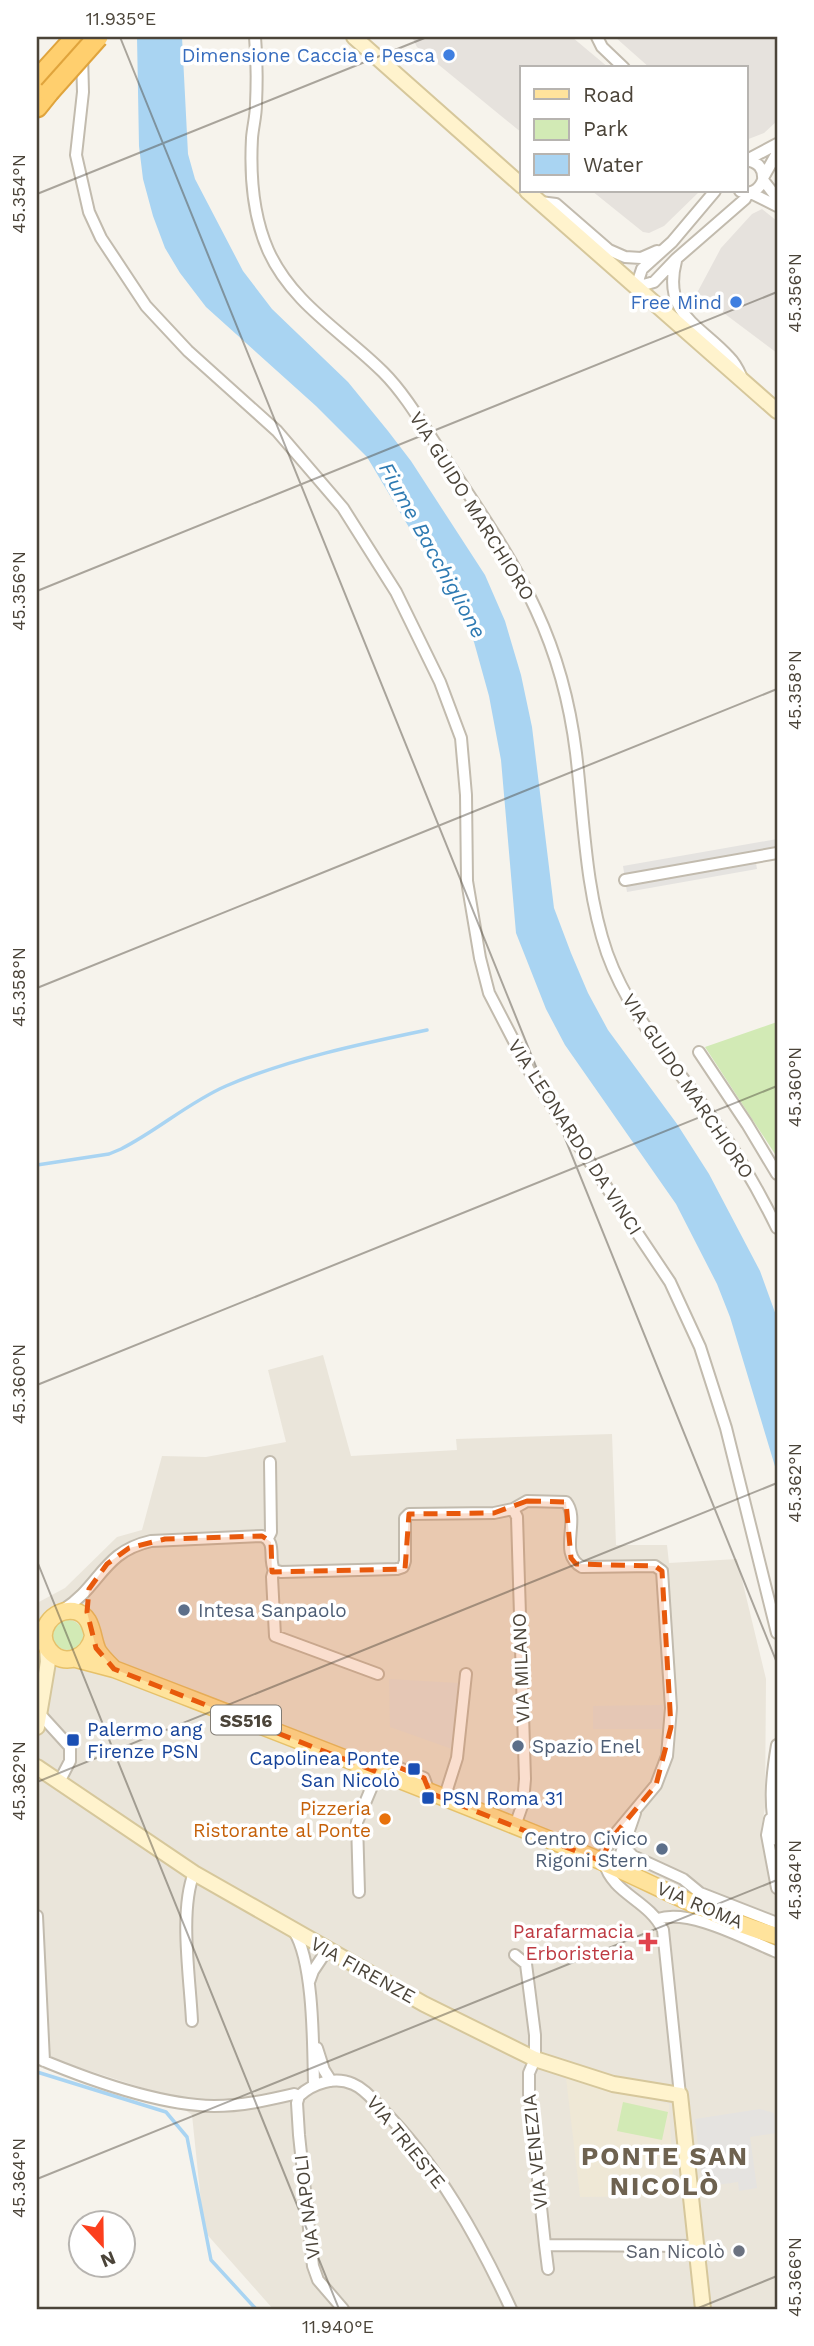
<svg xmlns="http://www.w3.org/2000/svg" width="814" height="2346" font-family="'Work Sans',sans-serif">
  <rect width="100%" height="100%" fill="#f6f3ec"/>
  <path fill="#eae5da" d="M323 1355 351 1456 457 1450 456 1439 612 1434 616 1545H667L669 1563 737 1559 766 1679 765 1808 761 1829 777 1899V2309H273L204 2231 192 2115 165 2095 37 2054V1603L65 1588 117 1537 142 1530 162 1456 206 1457 286 1442 268 1370Z"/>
  <path fill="#e6e2dd" d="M412 37H572L609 68H522V133L417 47Z
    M615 37H777V121L764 133 746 140V68H650Z
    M592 191H700L664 226 649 233 643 232Z
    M762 209 777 221V353L697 293 721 248 752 214Z"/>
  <path fill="#efe8d6" d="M566 2078 669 2104 674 2196 580 2197Z"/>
  <path fill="#d2eab5" d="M777 1022V1157L705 1047Z
    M53 1635a15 15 0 1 1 30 0a15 15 0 1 1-30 0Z
    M623 2102 668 2112 662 2140 617 2131Z"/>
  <path fill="#e5e3e0" d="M777 839V853L755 857 757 869 627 892 623 866Z
    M389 1679 458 1683 452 1749 390 1727Z
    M663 1705V1729H593V1706Z
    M760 2109 774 2113 776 2133 750 2137 757 2188 739 2191 738 2182 703 2187 695 2119Z"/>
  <path fill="#a9d4f2" d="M137 37H182L188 154 195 179 243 271 272 309 348 382 388 431 411 461 485 575 505 621 521 675 532 727 554 908 571 953 588 993 608 1030 677 1124 709 1174 760 1271 777 1318V1473L730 1317 717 1284 676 1204 565 1045 546 1009 516 933 501 760 489 696 474 642 450 596 367 457 316 406 206 307 180 273 165 248 153 216 143 179 139 146Z"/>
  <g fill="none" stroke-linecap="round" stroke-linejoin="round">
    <path stroke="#a9d4f2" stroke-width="3.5" d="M37 1165 109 1154 121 1149C157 1131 189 1102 226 1086 289 1059 360 1044 427 1030
      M37 2072 166 2112 187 2137 211 2260 256 2309"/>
    <g stroke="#c2bbae" stroke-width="14">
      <path id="street" d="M255 37C257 59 257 82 256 104 256 116 253 126 252 138 250 175 253 216 268 250 292 304 343 332 383 372 406 395 424 427 442 454 475 505 511 555 536 610 557 655 570 704 576 753 584 819 585 889 607 953 630 1017 674 1063 712 1118 737 1153 758 1189 777 1228
        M597 37 602 47 624 68
        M82 54 83 92 76 155 89 212 101 238 146 306 188 351 277 431 343 508 396 592 440 682 461 738 466 795 467 881 480 958 489 993 531 1074 670 1282 700 1347 726 1428 777 1633
        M747 160 777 144
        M764 176 777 153
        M763 180 777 198
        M715 191 672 242 642 269 636 287 654 282 676 259 745 199 748 193
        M740 191C750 195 759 191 763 180 764 168 758 162 746 160
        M751 193 777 206
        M540 202 556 204 609 250 625 257 641 258 657 251
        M676 261C662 314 700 325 729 357 734 362 738 369 741 376
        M625 880 777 853
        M699 1052 747 1124 777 1174
        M513 1509 517 1517 525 1779 523 1803 515 1826
        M268 1538 271 1532 270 1462
        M274 1570 272 1577 275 1636 378 1674
        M63 1610C101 1586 102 1552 151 1541L262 1536C277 1541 268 1558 274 1570L281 1572 397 1569 403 1567 405 1561V1518L409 1514 494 1513 513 1509 527 1501 566 1502C581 1520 557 1554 582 1567L655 1566 662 1571 671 1708 667 1756 656 1785 611 1839 601 1861
        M39 1713 70 1747V1761L59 1782
        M777 1745C771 1780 769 1805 777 1840
        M444 1799 457 1758 466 1674
        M770 1819 767 1835 777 1888
        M611 1839 620 1843 633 1856 683 1879 700 1893 777 1923
        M604 1862C613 1895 648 1899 663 1930L680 2095
        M616 1868 635 1813
        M359 1892 357 1822 381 1765 387 1763 424 1778 429 1792
        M37 1916 44 2061
        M658 1919C690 1908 747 1940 777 1952
        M294 1931C314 1963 313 2046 314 2085
        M515 1955 526 1964 535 2035V2059L529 2073V2094L545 2245 697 2246
        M309 1982 313 1971 327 1950
        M192 2021C190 1978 179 1911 194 1873
        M317 2048 324 2070 331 2081
        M37 2058C87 2079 160 2105 214 2106 242 2106 268 2100 294 2094L299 2096C313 2083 335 2076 353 2084 365 2089 373 2100 381 2108 438 2165 478 2238 511 2309
        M299 2096 297 2103 299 2135 313 2266 318 2280 343 2309
        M545 2245 548 2269"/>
    </g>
    <g stroke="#d6c79b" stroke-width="18">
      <path id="secondary" d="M354 37 522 186
        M527 191 777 411
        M37 1727 48 1662 47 1647
        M37 1767 194 1873 424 2004 535 2059 613 2084 680 2095 703 2309"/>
    </g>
    <g stroke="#e6c16a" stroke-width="19">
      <path id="primary" d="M93 1636C89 1657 64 1669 49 1650 35 1632 52 1608 74 1611 94 1615 91 1637 98 1651 102 1657 107 1662 112 1667
        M76 1659 114 1669C269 1729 424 1788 577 1851 644 1878 708 1916 777 1936"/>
    </g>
    <g stroke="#e0a43c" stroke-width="23">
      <path id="highway" d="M37 80 76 37
        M37 107 49 92"/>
    </g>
    <use href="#street" stroke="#fff" stroke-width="10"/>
    <use href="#secondary" stroke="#fff3cd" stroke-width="14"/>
    <use href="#primary" stroke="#ffe39c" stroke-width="16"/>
    <use href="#highway" stroke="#ffcf6e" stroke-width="19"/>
    <g stroke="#e0a43c" stroke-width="23" stroke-linecap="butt">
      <path id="highway-bridge" d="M49 92 98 37"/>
    </g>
    <use href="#highway-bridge" stroke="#ffcf6e" stroke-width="19"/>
  </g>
  <path fill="#e8590c" fill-opacity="0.2" stroke="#e8590c" stroke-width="5" stroke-dasharray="14 9" stroke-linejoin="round" d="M527 1501 566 1502 571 1558 576 1564 655 1566 662 1571 671 1727 656 1785 611 1839 601 1861 430 1793 424 1778 384 1761 377 1772 114 1669 96 1648 87 1612 89 1589 107 1564 129 1548 165 1539 262 1536 271 1542 272 1572 405 1569 409 1514 494 1513Z"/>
  <path fill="none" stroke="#4b4439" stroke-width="2" stroke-opacity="0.45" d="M120 37 777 1663M37 194 427 37M37 591 777 292M37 988 777 689M37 1385 777 1086M37 1561 339 2309M37 1782 777 1483M37 2179 777 1880M696 2309 777 2276"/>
  <g fill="#3f7fe0" stroke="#fff" stroke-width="2.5">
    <circle cx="449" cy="55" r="7"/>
    <circle cx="736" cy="302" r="7"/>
  </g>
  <g fill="#5c6f8a" stroke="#fff" stroke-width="2.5">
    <circle cx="184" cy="1610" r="7"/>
    <circle cx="518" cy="1746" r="7"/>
    <circle cx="662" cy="1849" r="7"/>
  </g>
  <g fill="#1a4fb4" stroke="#fff" stroke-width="2.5">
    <rect x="66" y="1733" width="14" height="14" rx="3.5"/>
    <rect x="407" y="1762" width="14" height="14" rx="3.5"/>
    <rect x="421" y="1791" width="14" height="14" rx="3.5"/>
  </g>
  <circle fill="#e8710a" stroke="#fff" stroke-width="2.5" cx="385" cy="1819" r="7"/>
  <path fill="#e0444e" stroke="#fff" stroke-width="2.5" d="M644.5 1931.5h7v7h7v7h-7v7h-7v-7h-7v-7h7z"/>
  <circle fill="#6b7280" stroke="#fff" stroke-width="2.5" cx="739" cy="2251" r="7"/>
  <g text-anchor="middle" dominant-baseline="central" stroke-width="7" stroke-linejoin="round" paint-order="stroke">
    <rect fill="#fff" stroke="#817c74" stroke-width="2" x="211" y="1705.5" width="70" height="29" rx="5"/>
    <g font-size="18" font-weight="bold" fill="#4b4439">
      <text x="246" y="1720">SS516</text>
    </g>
    <g font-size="19" fill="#366cbe" stroke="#fff" text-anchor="end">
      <text x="435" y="55">Dimensione Caccia e Pesca</text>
      <text x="722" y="302">Free Mind</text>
    </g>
    <g font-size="19" fill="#4b4439" stroke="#fff">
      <text transform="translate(472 506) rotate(58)">VIA GUIDO MARCHIORO</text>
      <text transform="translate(688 1086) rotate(56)">VIA GUIDO MARCHIORO</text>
      <text transform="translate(575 1137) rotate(57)">VIA LEONARDO DA VINCI</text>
      <text transform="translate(521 1668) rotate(-92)">VIA MILANO</text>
      <text transform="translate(700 1905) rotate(23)">VIA ROMA</text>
      <text transform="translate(363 1970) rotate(29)">VIA FIRENZE</text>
      <text transform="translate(406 2142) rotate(51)">VIA TRIESTE</text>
      <text transform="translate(535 2152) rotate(-96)">VIA VENEZIA</text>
      <text transform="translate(307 2207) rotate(-97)">VIA NAPOLI</text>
    </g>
    <g font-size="19" fill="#4e5e75" stroke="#fff" text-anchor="start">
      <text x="198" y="1610">Intesa Sanpaolo</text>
      <text x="532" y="1746">Spazio Enel</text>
      <text x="648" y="1838" text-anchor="end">Centro Civico<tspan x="648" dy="22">Rigoni Stern</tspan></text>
    </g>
    <g font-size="19" fill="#164399" stroke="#fff" text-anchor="start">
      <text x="87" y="1729">Palermo ang<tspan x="87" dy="22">Firenze PSN</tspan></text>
      <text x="400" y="1758" text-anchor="end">Capolinea Ponte<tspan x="400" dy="22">San Nicolò</tspan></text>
      <text x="442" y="1798">PSN Roma 31</text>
    </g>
    <g font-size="19" fill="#c56008" stroke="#fff" text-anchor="end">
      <text x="371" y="1808">Pizzeria<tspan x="371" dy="22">Ristorante al Ponte</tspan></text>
    </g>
    <g font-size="19" fill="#be3a42" stroke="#fff" text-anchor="end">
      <text x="634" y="1931">Parafarmacia<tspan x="634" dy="22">Erboristeria</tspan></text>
    </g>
    <g font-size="19" fill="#5b616d" stroke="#fff" text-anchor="end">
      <text x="725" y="2251">San Nicolò</text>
    </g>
    <g font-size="21" font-style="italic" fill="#2e7ab2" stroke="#fff">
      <text transform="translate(433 550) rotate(61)">Fiume Bacchiglione</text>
    </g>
    <g font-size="26" font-weight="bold" letter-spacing="2" fill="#6e6250" stroke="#fff">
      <text x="665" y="2156">PONTE SAN<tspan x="665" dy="30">NICOLÒ</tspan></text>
    </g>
  </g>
  <rect width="814" height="2346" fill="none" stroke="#ffffff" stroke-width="77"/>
  <rect x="520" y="66" width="228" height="126" fill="#ffffff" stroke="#b7b4b0" stroke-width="2"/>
  <rect x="534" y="89" width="35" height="10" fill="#ffe39c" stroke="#b7b4b0" stroke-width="2"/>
  <text x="583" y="102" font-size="21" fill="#4b4439">Road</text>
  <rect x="534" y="119" width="35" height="21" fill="#d2eab5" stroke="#b7b4b0" stroke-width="2"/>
  <text x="583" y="136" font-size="21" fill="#4b4439">Park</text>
  <rect x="534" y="154" width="35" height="21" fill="#a9d4f2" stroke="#b7b4b0" stroke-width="2"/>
  <text x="583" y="172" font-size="21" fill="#4b4439">Water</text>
  <g transform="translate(102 2244) rotate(158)"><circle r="33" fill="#ffffff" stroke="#b7b4b0" stroke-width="2"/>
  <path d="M0-5L12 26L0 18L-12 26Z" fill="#fc3f1d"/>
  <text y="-10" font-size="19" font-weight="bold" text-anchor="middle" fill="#4b4439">N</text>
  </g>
  <rect x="38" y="38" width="738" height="2270" fill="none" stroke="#4b4439" stroke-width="2.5"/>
  <g font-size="18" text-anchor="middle" fill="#4b4439">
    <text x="121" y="25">11.935°E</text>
    <text transform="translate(19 194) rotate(-90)" y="6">45.354°N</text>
    <text transform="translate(795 293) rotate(-90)" y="6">45.356°N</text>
    <text transform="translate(19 591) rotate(-90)" y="6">45.356°N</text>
    <text transform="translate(795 690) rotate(-90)" y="6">45.358°N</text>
    <text transform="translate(19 987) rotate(-90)" y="6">45.358°N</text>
    <text transform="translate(795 1087) rotate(-90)" y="6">45.360°N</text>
    <text transform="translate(19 1384) rotate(-90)" y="6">45.360°N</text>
    <text transform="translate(795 1483) rotate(-90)" y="6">45.362°N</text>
    <text transform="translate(19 1781) rotate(-90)" y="6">45.362°N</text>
    <text transform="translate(795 1880) rotate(-90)" y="6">45.364°N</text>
    <text transform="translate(19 2178) rotate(-90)" y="6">45.364°N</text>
    <text transform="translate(795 2277) rotate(-90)" y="6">45.366°N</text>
    <text x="338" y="2333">11.940°E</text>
  </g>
</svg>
